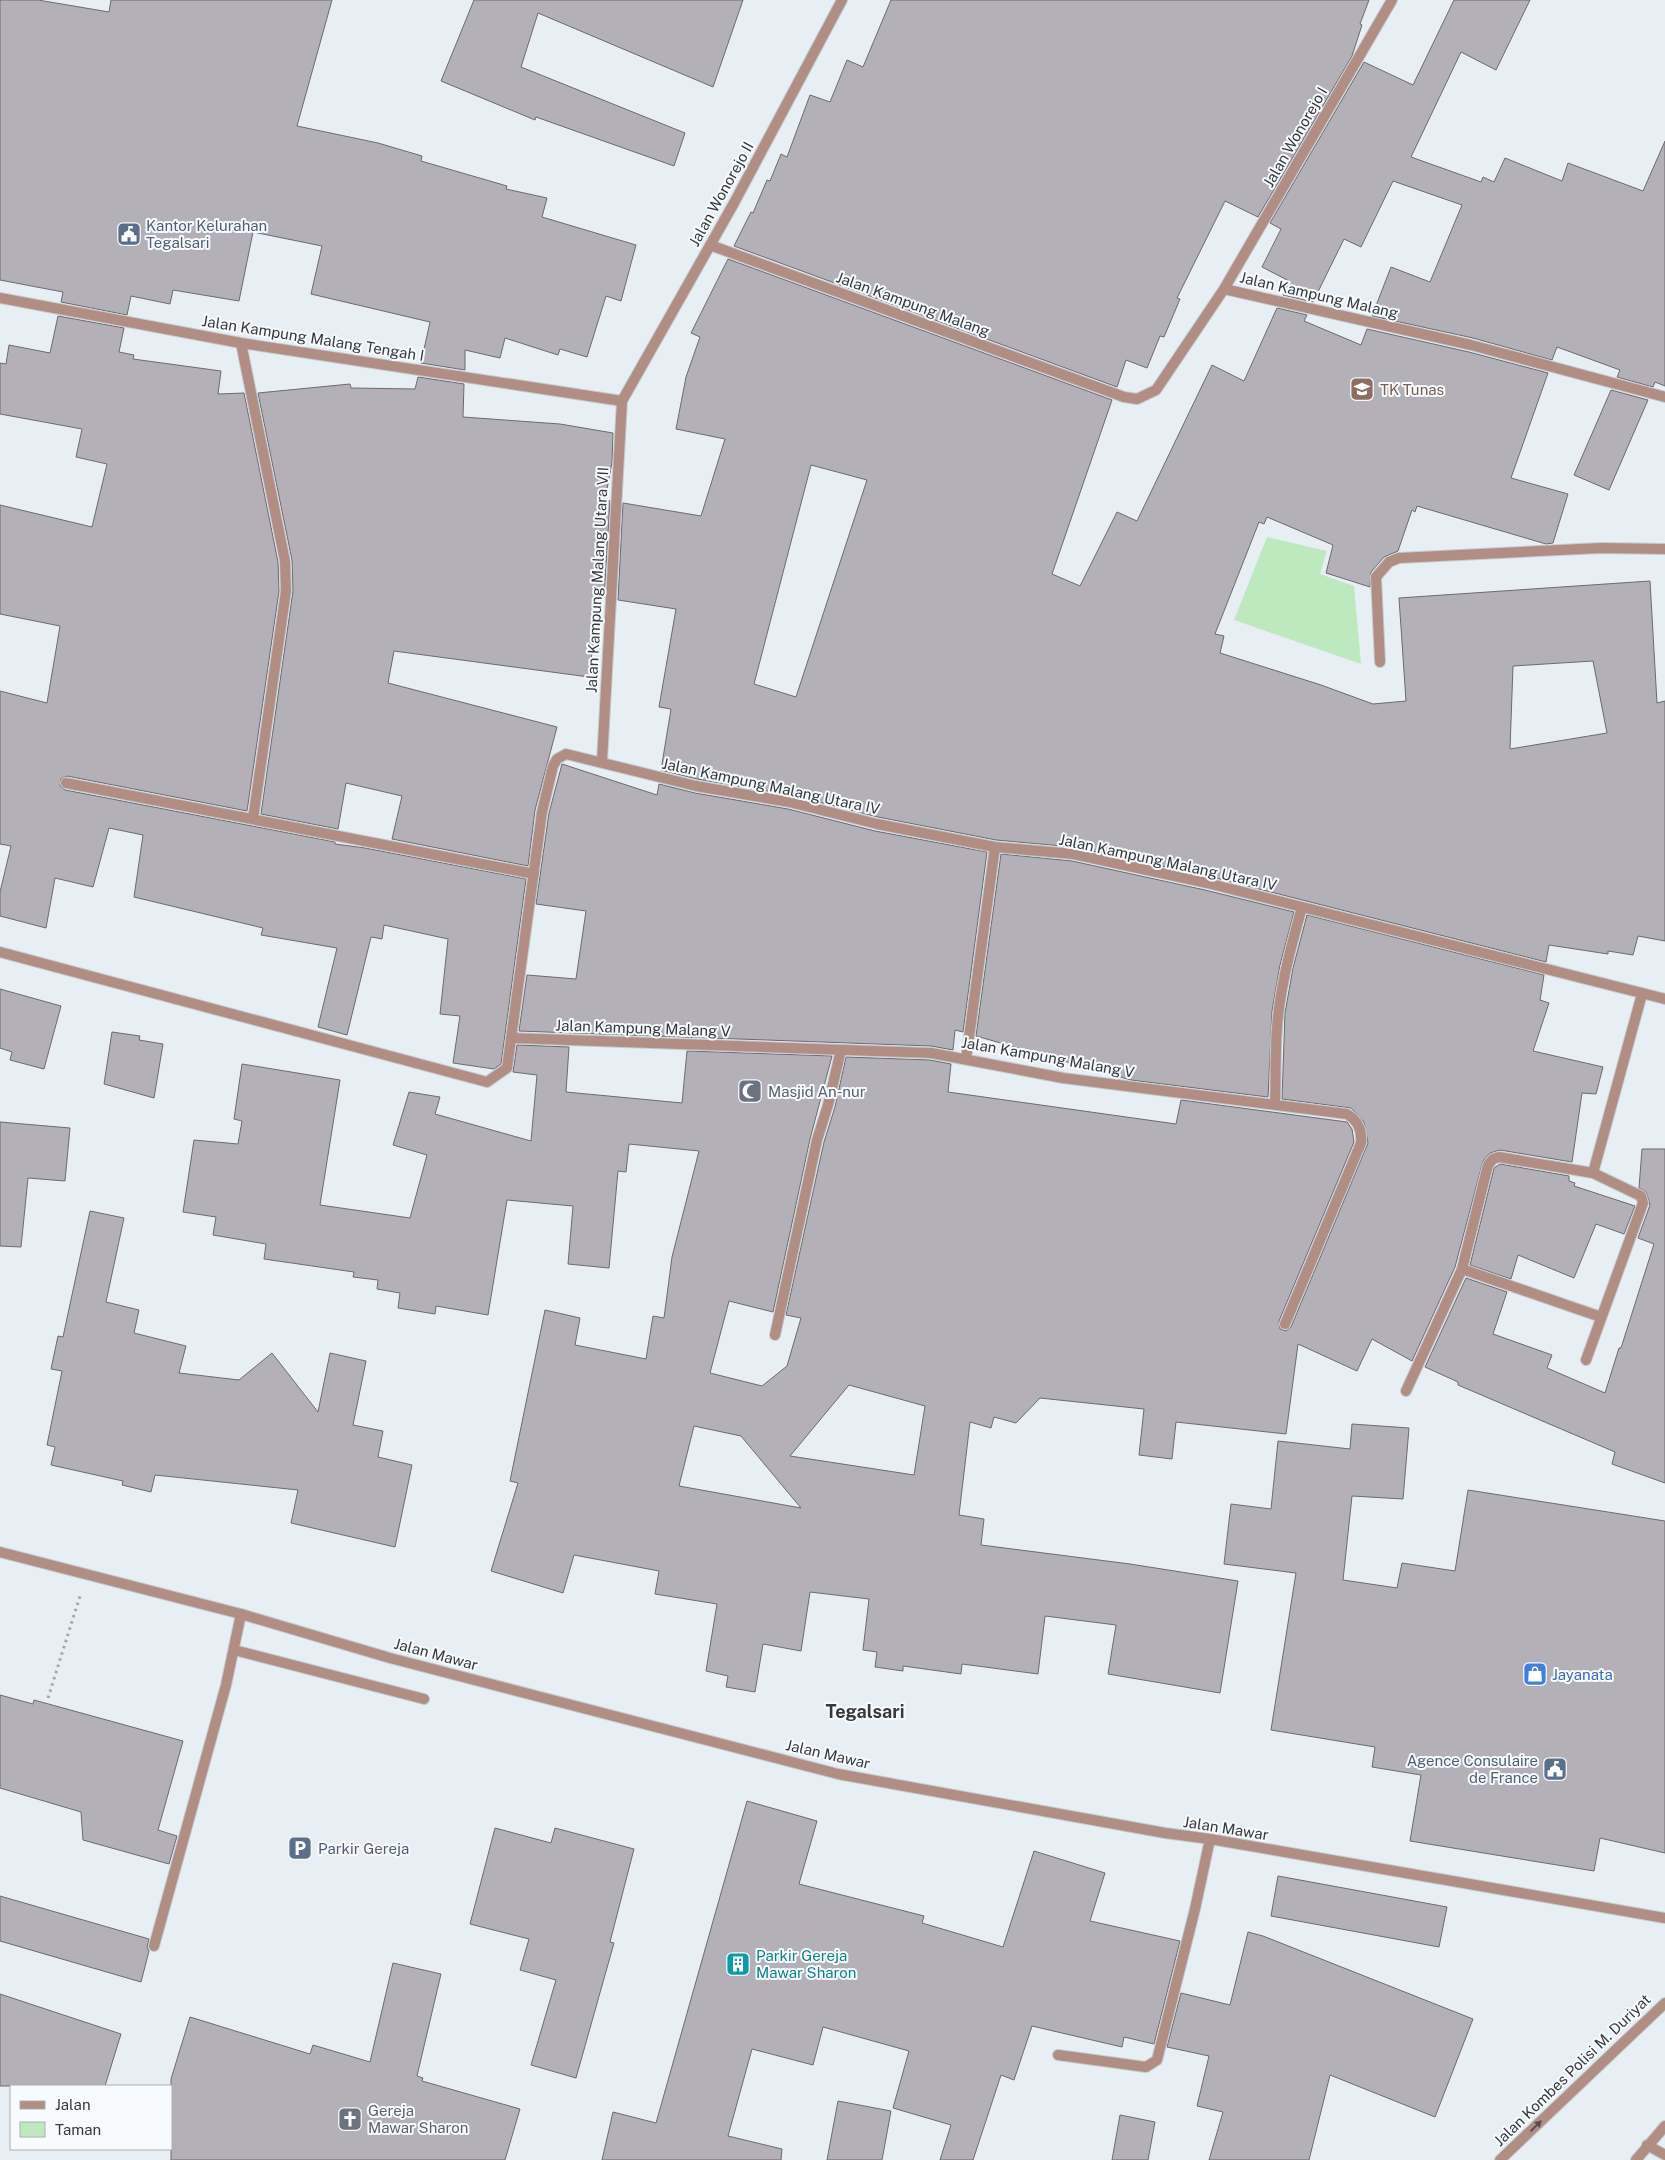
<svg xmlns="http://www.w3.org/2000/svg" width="1665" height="2160" font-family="'Public Sans',sans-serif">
  <rect width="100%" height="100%" fill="#e7eff5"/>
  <path fill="#bee9bf" d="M1267 537 1327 551 1320 574 1354 586 1361 664 1234 620Z"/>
  <path fill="#b3b0b8" stroke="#6c6971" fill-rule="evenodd" d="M0 0H38L109 12 111 0H332L297 126 378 143 422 156 421 161 507 186 506 189 547 198 542 217 636 245 621 301 606 296 587 357 560 349 558 355 505 338 500 358 465 350V370L421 363 430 322 311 294 322 246 253 232 239 301 173 290 170 304 131 296 127 315 61 302 63 292 0 280Z
    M474 0H743L713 87 538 13 521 67 685 133 674 166 536 117 535 120 441 81Z
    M891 0H1369L1360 24 1362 25 1352 56 1258 217 1225 201 1177 298 1180 299 1164 337 1160 336 1147 368 1126 360 1117 387 734 246 751 212 753 213 767 180 770 181 781 154 787 157 810 95 830 102 847 60 863 67Z
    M1454 0H1530L1496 70 1461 52 1411 157 1481 182 1483 177 1494 182 1505 158 1562 181 1568 163 1643 191 1665 141V386L1655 382 1653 387 1617 377 1620 370 1557 347 1552 360 1473 338 1372 316 1391 267 1430 282 1462 205 1393 181 1361 247 1344 239 1313 302 1283 295 1289 281 1262 267 1281 229 1270 223 1364 62 1413 85Z
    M728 259 1112 400 1052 574 1080 586 1117 512 1137 521 1212 365 1244 381 1277 308 1307 315 1304 321 1361 345 1367 329 1469 352 1548 373 1511 478 1568 494 1553 543 1546 544 1417 506 1415 512 1412 510 1398 551 1384 557 1371 572 1370 587 1326 573 1333 545 1267 517 1264 524 1259 522 1215 634 1224 636 1220 653 1321 685 1373 704 1406 701 1399 598 1650 581 1657 703 1665 701V941L1638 936 1633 955 1608 951V954L1549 945 1546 962 1208 876 1074 847 996 840 878 817 791 795 697 779 661 770 671 709 659 707 676 609 618 600 623 503 701 516 725 439 676 429 686 377 700 337 691 333ZM811 465 867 480 796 697 754 684ZM1593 661 1607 733 1510 749 1513 666Z
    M58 316 124 328 119 352 134 355 133 359 221 371 218 394 244 393 278 562 279 591 247 811 67 776 61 779 60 786 65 790 335 842V844L365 848 526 879 501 1064 494 1069 453 1063 460 1016 440 1014 448 939 384 925 382 939 371 937 347 1035 318 1027 337 948 261 935 263 928 134 897 143 835 109 828 93 887 55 878 46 928 0 916V892L11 846 0 844V691L47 703 60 626 0 614V505L92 527 107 464 76 457 82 429 0 414V363L6 364 9 345 50 353Z
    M418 377 464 384 463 417 560 424 613 433 612 462 605 500 610 501 604 598 601 597 598 628H595L589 677 394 651 388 683 557 727 535 810 528 866 392 839 402 796 346 783 338 829 261 814 293 591 292 560 258 393 350 384 351 388 415 389Z
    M1611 390 1648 400 1609 490 1574 475Z
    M562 764 657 795 659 784 695 793 788 809 875 831 987 852 963 1032 955 1030 953 1050 931 1046 519 1031 527 975 576 979 586 911 536 904 549 813Z
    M1001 854 1072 861 1205 890 1294 912 1280 965 1272 1011 1268 1097 1131 1080 976 1036Z
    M1307 915 1544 975 1540 1000 1549 1003 1533 1051 1603 1067 1596 1094 1582 1093 1572 1162 1500 1150 1490 1153 1483 1161 1455 1267 1412 1361 1372 1339 1357 1371 1298 1344 1286 1434 1176 1422 1172 1459 1139 1455 1144 1409 1040 1398 1016 1423 994 1417 991 1428 970 1422 959 1515 984 1519 981 1545 1130 1564 1238 1581 1220 1693 1108 1674 1116 1625 1045 1616 1038 1674 962 1664 961 1674 903 1666V1671L875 1667 877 1652 863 1650 869 1599 810 1592 801 1651 763 1644 755 1692 726 1687 728 1676 706 1671 717 1604 655 1594 659 1571 574 1555 563 1593 491 1571 518 1483 510 1481 545 1310 580 1318 575 1345 646 1359 653 1316 664 1318 672 1257 699 1151 629 1144 626 1172 618 1171 609 1268 568 1264 573 1206 507 1200 488 1315 436 1306 435 1314 398 1308 400 1293 377 1289 378 1280 353 1277 354 1272 264 1259 266 1244 213 1235 216 1217 183 1212 194 1140 238 1144 242 1121 234 1119 242 1064 340 1080 320 1205 410 1218 427 1155 393 1145 409 1092 440 1097 435 1114 531 1141 537 1075 513 1072 517 1045 569 1047 566 1092 682 1103 687 1051 832 1056 810 1139 773 1312 729 1301 710 1373 762 1386 787 1366 801 1318 786 1315 824 1142 835 1107 846 1057 930 1060 951 1064 948 1092 1176 1124 1181 1100 1347 1122 1352 1129 1354 1142 1279 1321 1280 1329 1286 1331 1291 1327 1368 1143 1364 1122 1351 1108 1282 1099 1285 1013 1293 968ZM849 1385 925 1406 914 1475 790 1456ZM694 1426 741 1436 801 1508 679 1486Z
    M0 989 61 1006 44 1069 10 1060 12 1052 0 1048Z
    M112 1032 140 1036 139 1040 163 1044 154 1098 104 1084Z
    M0 1122 70 1128 65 1181 28 1178 21 1247 0 1246Z
    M1642 1149H1665V1483L1612 1464 1615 1452 1458 1385V1382L1425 1367 1466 1278 1507 1292 1493 1334 1552 1355 1547 1368 1605 1393 1619 1348H1621L1654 1244 1638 1238 1650 1205 1646 1192 1639 1188Z
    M1500 1164 1569 1176V1181L1575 1183 1574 1186 1635 1206 1624 1234 1596 1224 1574 1278 1518 1255 1511 1279 1470 1265 1494 1168Z
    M90 1211 124 1218 106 1302 139 1310 134 1333 186 1346 179 1373 239 1380 272 1353 318 1412 330 1353 366 1361 353 1425 383 1431 378 1457 412 1465 395 1547 291 1523 298 1490 155 1475 151 1492 122 1485 123 1481 51 1465 55 1447 47 1445 62 1371 51 1369 58 1336 63 1337Z
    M1352 1424 1409 1428 1403 1499 1352 1496 1343 1580 1397 1588 1402 1563 1455 1571 1468 1490 1665 1521V1853L1600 1838 1594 1871 1410 1841 1421 1775 1372 1767 1375 1747 1271 1730 1296 1573 1224 1564 1231 1504 1271 1509 1278 1441 1350 1449Z
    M0 1695 33 1704 34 1700 183 1741 158 1830 177 1836 169 1864 83 1840 81 1812 0 1788Z
    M747 1801 817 1821 799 1884 924 1916 922 1923 1003 1947 1034 1851 1105 1873 1090 1921 1180 1941 1154 2044 1124 2037 1122 2047 1032 2026 1014 2080 1001 2075 973 2160H940L951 2125 893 2108 909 2051 823 2027 813 2065 752 2049 728 2136 782 2149 781 2160H602L613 2112 656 2123Z
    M495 1828 551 1843 555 1828 634 1849 610 1942 614 1943 576 2078 531 2065 556 1980 520 1970 529 1939 470 1924Z
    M1278 1876 1447 1907 1439 1947 1271 1916Z
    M0 1896 149 1939 147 1947 149 1951 141 1982 0 1941Z
    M1248 1932 1263 1936 1473 2019 1435 2117 1330 2075 1309 2160H1209L1223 2112 1197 2106 1209 2056 1167 2047 1181 1993 1230 2005Z
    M393 1963 441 1974 417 2076 423 2078 422 2081 520 2109 505 2160H171V2079L190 2017 310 2054 313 2045 370 2062Z
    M0 1994 121 2034 105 2086H0Z
    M838 2101 891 2111 882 2160H827Z
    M1120 2115 1155 2122 1148 2160H1112Z"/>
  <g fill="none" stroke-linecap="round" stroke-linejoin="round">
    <g stroke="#c4cbd0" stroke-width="12">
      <path id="service" d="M1380 662 1376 577 1389 562 1399 558 1601 548 1665 549
        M234 1650 424 1699
        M154 1946 226 1685 241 1614
        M1647 2145 1665 2155"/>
    </g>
    <g stroke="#c4cbd0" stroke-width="12">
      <path id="minor" d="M710 245 1124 397 1137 399 1156 390 1224 289 1471 345 1665 397
        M1224 289 1392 0
        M0 298 241 343 622 401
        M241 343 285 561 286 591 253 819
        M602 761 622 401 734 203 842 0
        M66 783 534 874
        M0 952 487 1082 507 1068 542 812 553 766 557 759 566 754 696 786 789 802 877 824 995 847 1073 854 1207 883 1665 999
        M512 1038 931 1053 1063 1078 1347 1114C1358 1121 1362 1129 1361 1143L1285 1324
        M966 1059 995 847
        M1275 1105C1276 1079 1275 1053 1277 1028 1280 986 1291 947 1302 907
        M1462 1269 1601 1317
        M775 1335 817 1140 828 1105 841 1050
        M1586 1360 1643 1203 1641 1196 1593 1173 1642 994
        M1406 1391 1462 1269 1488 1165 1493 1159 1499 1157 1593 1173
        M0 1552 241 1614 390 1658 838 1774 1165 1833 1210 1839 1665 1918
        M1058 2055 1146 2067 1157 2060 1195 1909 1210 1839"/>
    </g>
    <g stroke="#c4cbd0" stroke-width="12">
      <path id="tertiary" d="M1500 2160 1665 2003
        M1636 2160 1665 2126"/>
    </g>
    <path stroke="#a2a8ad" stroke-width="3" stroke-dasharray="2.5 4" stroke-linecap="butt" d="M48 1698 80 1596"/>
    <use href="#service" stroke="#b18e83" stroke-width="10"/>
    <use href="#minor" stroke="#b18e83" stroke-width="10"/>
    <use href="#tertiary" stroke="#b18e83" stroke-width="10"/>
  </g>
  <defs><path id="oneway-solid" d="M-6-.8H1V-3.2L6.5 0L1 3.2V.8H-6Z" transform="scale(1.25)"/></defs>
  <use fill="#564f4e" href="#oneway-solid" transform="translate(1536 2126) rotate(-44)"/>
  <defs>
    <g id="civic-square" transform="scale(1.25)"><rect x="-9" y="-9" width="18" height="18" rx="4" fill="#5c6f8a" stroke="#f8fbfe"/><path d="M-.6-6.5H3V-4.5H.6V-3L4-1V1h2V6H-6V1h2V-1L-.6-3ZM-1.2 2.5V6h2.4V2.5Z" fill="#fff"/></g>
    <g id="school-square" transform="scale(1.25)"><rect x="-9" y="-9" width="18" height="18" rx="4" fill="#8d6e63" stroke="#f8fbfe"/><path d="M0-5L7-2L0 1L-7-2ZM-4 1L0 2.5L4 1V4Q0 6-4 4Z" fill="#fff"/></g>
    <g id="mosque-square" transform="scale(1.25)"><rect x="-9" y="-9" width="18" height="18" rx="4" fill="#6b7280" stroke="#f8fbfe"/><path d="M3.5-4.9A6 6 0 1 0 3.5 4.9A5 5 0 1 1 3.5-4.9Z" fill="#fff"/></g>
    <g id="shop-square" transform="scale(1.25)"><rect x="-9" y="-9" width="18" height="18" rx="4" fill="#3f7fe0" stroke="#f8fbfe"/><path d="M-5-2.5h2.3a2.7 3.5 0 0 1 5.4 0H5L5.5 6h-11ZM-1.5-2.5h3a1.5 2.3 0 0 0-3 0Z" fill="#fff"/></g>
    <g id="parking-square" transform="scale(1.25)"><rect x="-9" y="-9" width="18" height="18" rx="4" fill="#5c6f8a" stroke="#f8fbfe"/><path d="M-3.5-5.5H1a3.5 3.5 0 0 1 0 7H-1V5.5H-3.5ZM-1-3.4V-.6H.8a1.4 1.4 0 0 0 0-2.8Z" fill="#fff"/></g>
    <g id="building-square" transform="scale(1.25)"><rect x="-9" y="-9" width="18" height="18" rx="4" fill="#0f9aa8" stroke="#f8fbfe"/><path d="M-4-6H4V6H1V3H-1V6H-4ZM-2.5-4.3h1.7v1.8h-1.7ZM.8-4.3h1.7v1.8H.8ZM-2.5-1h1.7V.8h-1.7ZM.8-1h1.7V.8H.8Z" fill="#fff"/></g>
    <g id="church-square" transform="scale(1.25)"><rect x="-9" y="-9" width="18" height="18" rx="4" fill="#6b7280" stroke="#f8fbfe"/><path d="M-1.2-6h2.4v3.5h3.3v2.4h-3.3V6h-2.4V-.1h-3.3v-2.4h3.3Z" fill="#fff"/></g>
  </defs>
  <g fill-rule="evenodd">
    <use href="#civic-square" x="129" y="234"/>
    <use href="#school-square" x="1362" y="389"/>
    <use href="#mosque-square" x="750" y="1091"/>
    <use href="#shop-square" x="1535" y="1674"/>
    <use href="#civic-square" x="1555" y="1769"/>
    <use href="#parking-square" x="300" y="1848"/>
    <use href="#building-square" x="738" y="1964"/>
    <use href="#church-square" x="350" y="2119"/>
  </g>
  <g text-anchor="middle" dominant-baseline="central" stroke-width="4" stroke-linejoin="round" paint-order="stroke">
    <g font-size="15" fill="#373a3d" stroke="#f8fbfe">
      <text transform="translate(1295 137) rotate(-60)">Jalan Wonorejo I</text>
      <text transform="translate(721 194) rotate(-61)">Jalan Wonorejo II</text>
      <text transform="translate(1319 295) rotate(13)">Jalan Kampung Malang</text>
      <text transform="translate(913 304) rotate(20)">Jalan Kampung Malang</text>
      <text transform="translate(313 338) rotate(9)">Jalan Kampung Malang Tengah I</text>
      <text transform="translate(597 580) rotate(-87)">Jalan Kampung Malang Utara VII</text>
      <text transform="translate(771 786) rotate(12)">Jalan Kampung Malang Utara IV</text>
      <text transform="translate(1168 862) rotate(12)">Jalan Kampung Malang Utara IV</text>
      <text transform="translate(643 1028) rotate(2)">Jalan Kampung Malang V</text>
      <text transform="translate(1048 1057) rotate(10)">Jalan Kampung Malang V</text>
      <text transform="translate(436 1654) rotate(15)">Jalan Mawar</text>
      <text transform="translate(828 1754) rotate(13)">Jalan Mawar</text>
      <text transform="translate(1226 1828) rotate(9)">Jalan Mawar</text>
      <text transform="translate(1572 2070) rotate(-44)">Jalan Kombes Polisi M. Duriyat</text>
    </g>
    <g font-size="15" fill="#4e5e75" stroke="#f8fbfe" text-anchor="start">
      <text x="146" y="225">Kantor Kelurahan<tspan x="146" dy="17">Tegalsari</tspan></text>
      <text x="1538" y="1760" text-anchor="end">Agence Consulaire<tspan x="1538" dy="17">de France</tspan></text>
      <text x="318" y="1848">Parkir Gereja</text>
    </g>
    <g font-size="15" fill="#785e54" stroke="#f8fbfe" text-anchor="start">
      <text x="1380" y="389">TK Tunas</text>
    </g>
    <g font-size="15" fill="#5b616d" stroke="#f8fbfe" text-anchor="start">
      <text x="768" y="1091">Masjid An-nur</text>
      <text x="368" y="2110">Gereja<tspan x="368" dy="17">Mawar Sharon</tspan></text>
    </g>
    <g font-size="15" fill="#366cbe" stroke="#f8fbfe" text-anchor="start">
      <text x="1552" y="1674">Jayanata</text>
    </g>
    <g font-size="15" fill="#0d838f" stroke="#f8fbfe" text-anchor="start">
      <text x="756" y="1955">Parkir Gereja<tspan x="756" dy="17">Mawar Sharon</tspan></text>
    </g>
    <g font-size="18" font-weight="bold" fill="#373a3d" stroke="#f8fbfe">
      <text x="865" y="1711">Tegalsari</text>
    </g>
  </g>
  <rect x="10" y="2085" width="162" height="65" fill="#f8fbfe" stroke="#abaeb1"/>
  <rect x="20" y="2101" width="25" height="8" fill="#b18e83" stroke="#abaeb1"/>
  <text x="55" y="2110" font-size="15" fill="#373a3d">Jalan</text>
  <rect x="20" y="2122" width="25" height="15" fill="#bee9bf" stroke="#abaeb1"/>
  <text x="55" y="2135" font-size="15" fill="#373a3d">Taman</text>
</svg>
